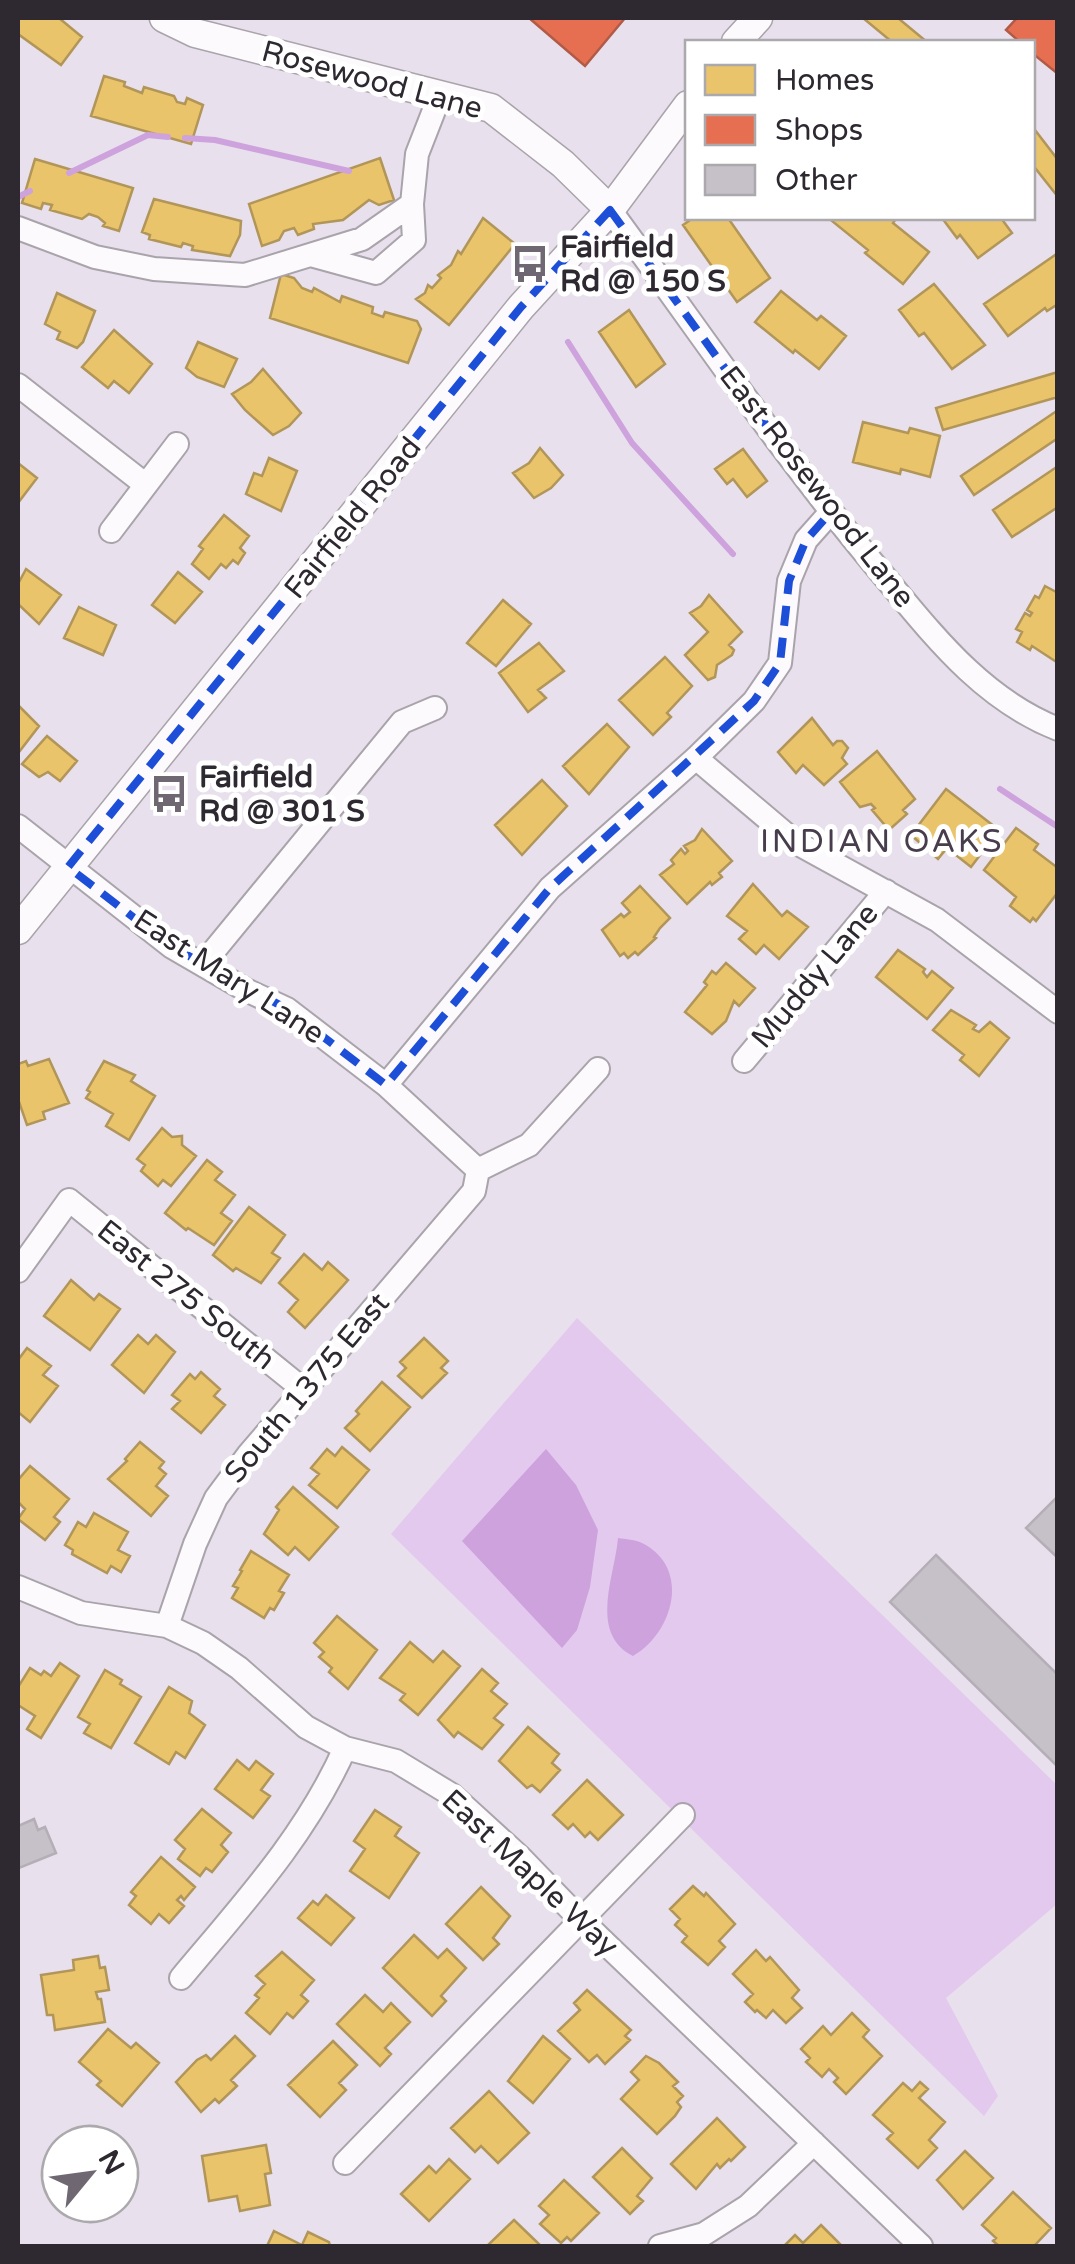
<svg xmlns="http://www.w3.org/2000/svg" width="1075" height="2264" font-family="'Varela Round',sans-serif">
  <rect width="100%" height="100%" fill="#e8e0ec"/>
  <path fill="#e2c9ed" d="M577 1318 1058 1786 1057 1904 946 1998 998 2096 984 2116 391 1534Z"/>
  <path fill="#cda2dd" d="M546 1449 576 1485 598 1530 590 1587 577 1630 562 1648 462 1541Z
    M618 1538C625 1539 636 1540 642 1543 692 1568 673 1633 633 1656 588 1633 615 1576 618 1538Z"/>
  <path fill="#e9c46a" stroke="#b19559" stroke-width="2.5" d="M18 18H59L82 37 61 65 18 34Z
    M863 18H898L927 42H892Z
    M104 76 125 82 124 86 142 93 144 87 174 96 177 102 185 104 187 98 203 105 191 144 91 116Z
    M1035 130 1058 160V197L1032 164Z
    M380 158 394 200 379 205 369 200 343 220 313 224 314 229 298 235 294 228 284 231 279 240 262 246 249 204Z
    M35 159 133 188 119 231 103 226 105 223 98 217 89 214 82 219 50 210 52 205 43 203 41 209 22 203Z
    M154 199 241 221 240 235 230 256 192 250 193 246 183 243 181 247 149 239 150 235 142 232Z
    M483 218 515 244 449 325 416 299 425 293 428 285 432 288 441 278 438 275 451 265 458 251 461 254Z
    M693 218H728L770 278 737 302 683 225Z
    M835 218H892L895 220 893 223 929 252 903 284 865 253 868 250 832 221Z
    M942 218H1001L1012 233 978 258 960 235 957 238Z
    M1058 253V304L1047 311 1045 308 1008 336 984 304Z
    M281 274 294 278 302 288 312 292 314 288 340 302 342 296 373 307 372 313 383 317 385 312 417 321 421 329 408 363 270 318Z
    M934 284 985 345 952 369 924 333 919 336 899 310Z
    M781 291 817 320 821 316 846 336 819 369 795 350 793 353 755 322Z
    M57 293 95 311 83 342 77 348 57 339 60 332 45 324Z
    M629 310 665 364 636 387 599 332Z
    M114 330 152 364 129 393 114 381 108 388 82 367Z
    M198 342 237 359 224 387 197 377 186 368Z
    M263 369 301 413 289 426 273 435 245 410 232 394 251 382Z
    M1058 372V397L943 430 936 408Z
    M1058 410V438L974 495 961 476Z
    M863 422 908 433 910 428 940 436 930 477 901 469 900 474 853 462Z
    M540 448 563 475 551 488 534 498 513 473 529 463Z
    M743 449 767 481 747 497 733 479 727 484 715 469Z
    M269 458 297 471 281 511 246 494 254 473 262 476Z
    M18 463 37 478 18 503Z
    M1058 466V507L1012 537 993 510Z
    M224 515 249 536 240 548 245 553 238 564 233 560 226 568 221 564 209 579 192 564 203 549 199 546Z
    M26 569 61 595 39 624 18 604V584Z
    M178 572 202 592 175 623 152 605Z
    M1045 586 1058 593V663L1032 646 1030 650 1017 642 1022 632 1016 629 1025 613 1030 616 1032 613 1027 610 1035 596 1039 598Z
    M709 595 742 632 729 645 734 650 732 655 717 665 715 677 708 680 685 655 708 632 690 613 701 606Z
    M503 600 531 624 496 666 467 643Z
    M79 607 116 625 103 655 64 638Z
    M539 643 564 671 538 690 546 698 528 712 499 673Z
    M665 657 692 686 667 713 671 717 653 735 619 700Z
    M18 705 39 726 19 752 18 751Z
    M812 718 833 745 837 741H842L848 748 842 758 847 764 824 785 803 765 796 773 778 752Z
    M607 724 629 747 589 794 563 766Z
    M47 736 77 761 60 781 48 772 39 777 22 764Z
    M877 751 915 799 903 810 907 814 889 830 872 810 875 808 871 804 860 807 840 782Z
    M542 780 567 806 522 855 495 825Z
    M946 789 999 830 971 867 947 848 938 859 911 835Z
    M1016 828 1038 844 1034 850 1058 868V892L1036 921 1033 918 1030 922 1010 906 1016 897 984 870Z
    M702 829 732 861 719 873 722 877 718 880 712 885 710 882 687 904 660 875 674 864 671 860 681 849 685 854 688 851 684 846 695 840Z
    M753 884 782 916 787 911 808 927 779 959 764 945 756 954 739 939 747 931 727 916Z
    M640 886 670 918 660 928 654 937 656 938 638 955 635 952 628 958 624 953 620 956 602 930 621 914 624 917 630 912 622 903Z
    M898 950 925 969 923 972 927 977 932 971 953 988 927 1019 876 977Z
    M726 963 755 988 739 1006 734 1001 726 1021 712 1034 685 1012 707 985 704 982 712 971 716 974Z
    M951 1010 976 1025 973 1029 979 1032 990 1022 1009 1038 979 1076 960 1060 964 1055 933 1030Z
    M49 1059 69 1103 43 1112 45 1119 27 1125 18 1099V1064L26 1061 28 1066Z
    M104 1061 135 1075 131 1081 155 1096 129 1140 106 1126 113 1114 86 1098 90 1092 87 1090Z
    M162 1128 172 1137 182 1136V1145L196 1156 171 1186 163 1180 158 1186 141 1171 145 1165 137 1159Z
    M207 1160 222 1172 215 1180 235 1195 221 1213 232 1221 214 1245 188 1228 186 1230 165 1213Z
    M249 1207 285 1235 272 1253 280 1258 261 1283 236 1268 233 1271 213 1255Z
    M304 1254 322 1270 328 1262 348 1280 305 1328 288 1312 298 1300 279 1283Z
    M71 1280 94 1300 99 1294 120 1309 90 1350 44 1316Z
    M138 1335 148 1344 156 1335 175 1352 144 1393 112 1365Z
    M424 1338 448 1361 441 1368 447 1373 422 1398 398 1376 406 1368 400 1362Z
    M27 1348 51 1366 43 1375 58 1386 30 1422 18 1412V1360Z
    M201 1372 220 1389 214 1396 225 1405 201 1433 172 1409 180 1401 172 1395 190 1374 195 1379Z
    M382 1382 410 1407 370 1451 345 1428 359 1414 356 1411Z
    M140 1442 164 1462 159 1468 166 1474 156 1486 168 1496 151 1516 108 1479 127 1461 125 1459Z
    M342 1447 369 1470 337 1508 309 1485 319 1474 311 1468 327 1449 335 1456Z
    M30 1466 69 1499 54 1517 60 1522 45 1540 18 1519 25 1509 18 1502V1480Z
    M293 1487 338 1527 309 1560 295 1547 288 1555 264 1534 279 1510 276 1507Z
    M94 1513 128 1532 118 1550 130 1556 121 1572 111 1566 107 1573 72 1554 73 1550 65 1545 78 1522 86 1527Z
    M251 1551 289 1575 279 1591 284 1593 274 1610 270 1608 264 1618 232 1598 238 1588 233 1586 242 1571 240 1570Z
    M337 1616 377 1650 348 1689 329 1672 332 1668 319 1657 324 1652 314 1643Z
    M410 1642 433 1662 443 1651 460 1666 418 1715 400 1700 405 1694 380 1678Z
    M60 1663 79 1676 41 1738 27 1729 35 1716 18 1705V1687L30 1668 41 1675 44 1671 51 1676Z
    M482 1669 498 1683 491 1691 507 1704 494 1718 503 1725 482 1749 458 1732 454 1737 438 1720Z
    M105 1670 122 1680 120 1684 141 1697 111 1748 84 1733 90 1724 78 1717Z
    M169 1687 192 1701 189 1713 205 1725 185 1758 176 1752 169 1764 135 1743Z
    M528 1727 559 1754 552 1763 560 1770 540 1792 532 1785 527 1788 499 1761Z
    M237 1760 249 1770 256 1761 273 1774 261 1790 270 1796 253 1818 215 1789Z
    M587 1780 623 1815 598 1840 590 1832 585 1837 573 1824 568 1829 553 1815Z
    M202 1809 231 1833 221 1845 228 1852 212 1872 206 1868 200 1876 178 1859 185 1849 175 1840Z
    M375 1810 401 1827 395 1836 419 1853 389 1898 350 1871 365 1849 354 1841Z
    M161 1857 195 1887 184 1900 181 1896 177 1900 184 1906 169 1923 159 1914 151 1924 129 1905 136 1896 131 1892Z
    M693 1886 704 1896 706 1893 735 1924 719 1941 725 1947 708 1965 682 1942 687 1936 675 1925 680 1919 670 1909Z
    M481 1887 510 1916 493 1938 499 1944 483 1960 446 1924Z
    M326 1895 354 1918 331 1945 298 1918 313 1901 318 1905Z
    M414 1935 438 1958 447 1949 466 1968 441 1996 446 2001 432 2016 383 1968Z
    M756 1950 766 1961 770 1957 799 1990 792 1998 802 2008 786 2023 773 2010 766 2018 757 2010 755 2012 745 2002 753 1994 733 1974Z
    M282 1952 314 1980 301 1995 308 2001 293 2018 287 2013 270 2034 246 2013 259 1998 255 1995 265 1984 256 1976Z
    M98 1956 100 1968 105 1967 109 1990 96 1992 98 1999H101L105 2022 55 2030 53 2015H47L41 1975 74 1970 73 1960Z
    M587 1990 631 2030 625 2036 630 2040 605 2064 597 2055 589 2062 558 2031 580 2010 574 2003Z
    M365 1995 383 2012 391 2003 410 2022 385 2048 391 2054 380 2066 337 2024Z
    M852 2013 869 2030 863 2037 882 2056 846 2094 834 2082 838 2078 829 2069 822 2077 806 2062 810 2058 801 2049 823 2026 831 2035Z
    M108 2029 131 2048 136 2043 159 2063 122 2106 97 2085 101 2081 79 2062Z
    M235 2036 255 2056 231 2080 237 2086 219 2103 215 2099 201 2112 176 2082 197 2060 206 2055 211 2060Z
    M543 2036 570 2059 533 2103 508 2081Z
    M333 2041 357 2065 339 2083 346 2090 320 2117 288 2085Z
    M646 2056 659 2063 678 2082 673 2086 683 2096 677 2102 681 2107 675 2116 657 2134 621 2099 639 2080 631 2072Z
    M920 2082 928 2089 919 2098 945 2122 929 2140 937 2148 918 2168 887 2139 893 2133 873 2115 903 2083 912 2091Z
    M489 2091 529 2133 498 2163 481 2146 475 2152 451 2128Z
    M717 2118 745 2147 731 2161 729 2159 720 2168 717 2164 696 2189 671 2164Z
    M266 2145 271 2173 265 2174 270 2205 240 2211 237 2196 209 2201 202 2156Z
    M622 2148 652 2178 637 2196 643 2201 630 2214 593 2177Z
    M965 2151 993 2178 963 2209 937 2180Z
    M449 2159 470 2179 429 2221 401 2194 429 2166 436 2173Z
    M564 2180 599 2213 571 2241 567 2237 561 2243 540 2224 549 2215 539 2206Z
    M1013 2192 1051 2228 1034 2246H999L993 2241 996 2238 982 2225Z
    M514 2220 541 2246H487Z
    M821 2225 842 2246H784L795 2235 803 2243Z
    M274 2231 302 2245 308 2232 329 2242 330 2246H267Z"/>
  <path fill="#e76f51" stroke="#b05a47" stroke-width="2.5" d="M529 18H625L585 66Z
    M1017 18H1058V74L1032 53V42H1020L1006 30Z"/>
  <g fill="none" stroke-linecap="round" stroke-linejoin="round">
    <path stroke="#cda2dd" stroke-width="6" d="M185 138 215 140 349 171
      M69 173 148 135 168 137
      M18 197 30 191
      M568 342 632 443 733 554
      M1000 789 1058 827"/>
  </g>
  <path fill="#c6c0c9" stroke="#b4aeb7" stroke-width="2.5" d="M1058 1496V1558L1026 1528Z
    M936 1555 1058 1675V1767L890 1602Z
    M34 1819 38 1830 45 1827 56 1853 19 1868 18 1826Z"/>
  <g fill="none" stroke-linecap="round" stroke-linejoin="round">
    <g stroke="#a9a3ab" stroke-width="26">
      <path id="minor" d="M610 210C700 332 785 459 883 575 934 636 982 699 1058 729
        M18 228 95 257 154 269 245 275 362 239 412 204
        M314 256 376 273 414 240 412 204 417 154 440 95
        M18 385 146 485
        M111 531 177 444
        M696 758 795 842 937 920 1058 1012
        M18 826 172 947 246 990 287 1009 386 1085 478 1170
        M203 964 402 722 435 708
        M744 1061 886 891
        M386 1085 550 888 696 758 754 701 780 663 789 581 806 540 830 513
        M478 1170 529 1145 598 1069
        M18 1271 69 1200 304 1390
        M18 1587 81 1613 167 1626 203 1643 239 1668 306 1727 345 1748 396 1761 452 1795 519 1856 580 1919 921 2246
        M167 1626 195 1544 216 1498 248 1455 474 1191 478 1170
        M181 1978C242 1905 306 1836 345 1748
        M345 2163 683 1815
        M660 2246 704 2234 748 2206 814 2143"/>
    </g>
    <g stroke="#a9a3ab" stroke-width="31">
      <path id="tertiary" d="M164 18 195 33 491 108 563 164 610 210
        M736 42 758 18
        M18 930 521 307 610 210 688 105"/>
    </g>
    <use href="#minor" stroke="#fcfafc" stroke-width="22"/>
    <use href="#tertiary" stroke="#fcfafc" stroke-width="28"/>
  </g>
  <path fill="none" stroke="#1d4ed8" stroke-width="8" stroke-dasharray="20 12" stroke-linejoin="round" d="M610 210 830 513 806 540 789 581 780 663 754 701 550 888 386 1085 287 1009 172 947 68 867 521 307Z"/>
  <defs>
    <g id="bus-bare" transform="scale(3)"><path d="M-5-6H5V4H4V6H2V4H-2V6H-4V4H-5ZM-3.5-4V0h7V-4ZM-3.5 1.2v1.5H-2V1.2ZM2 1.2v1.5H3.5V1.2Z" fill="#6f6872" stroke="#fff" stroke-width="2.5" paint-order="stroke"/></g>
  </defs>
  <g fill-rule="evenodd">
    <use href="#bus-bare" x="530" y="264"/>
    <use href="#bus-bare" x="169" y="794"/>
  </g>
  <g text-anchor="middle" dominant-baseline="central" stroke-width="10" stroke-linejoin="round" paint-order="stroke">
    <g font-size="30" fill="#2e2830" stroke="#fff">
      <text transform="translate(372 80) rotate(15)">Rosewood Lane</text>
      <text transform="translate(817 487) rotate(52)">East Rosewood Lane</text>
      <text transform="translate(353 518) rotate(-51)">Fairfield Road</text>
      <text transform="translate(815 976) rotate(-50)">Muddy Lane</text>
      <text transform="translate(229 977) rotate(33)">East Mary Lane</text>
      <text transform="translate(186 1295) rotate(39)">East 275 South</text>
      <text transform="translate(307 1388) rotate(-50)">South 1375 East</text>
      <text transform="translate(530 1873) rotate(43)">East Maple Way</text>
    </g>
    <g font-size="30" font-weight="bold" fill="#2e2830" stroke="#fff" text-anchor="start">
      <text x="560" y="247">Fairfield<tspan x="560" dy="34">Rd @ 150 S</tspan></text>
      <text x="199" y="777">Fairfield<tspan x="199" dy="34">Rd @ 301 S</tspan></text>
    </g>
    <g font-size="32" letter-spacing="2.5" fill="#483d4d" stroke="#fff">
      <text x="882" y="842">INDIAN OAKS</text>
    </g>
  </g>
  <rect width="1075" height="2264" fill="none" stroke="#2e2830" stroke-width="40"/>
  <rect x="685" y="40" width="350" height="180" fill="#ffffff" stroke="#aba9ac" stroke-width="2.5"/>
  <rect x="705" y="65" width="50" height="30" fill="#e9c46a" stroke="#aba9ac" stroke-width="2.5"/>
  <text x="775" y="90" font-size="30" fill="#2e2830">Homes</text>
  <rect x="705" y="115" width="50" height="30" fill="#e76f51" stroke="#aba9ac" stroke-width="2.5"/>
  <text x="775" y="140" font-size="30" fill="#2e2830">Shops</text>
  <rect x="705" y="165" width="50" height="30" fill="#c6c0c9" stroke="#aba9ac" stroke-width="2.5"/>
  <text x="775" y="190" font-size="30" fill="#2e2830">Other</text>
  <g transform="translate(90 2174) rotate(61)"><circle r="48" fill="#ffffff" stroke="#aba9ac" stroke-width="2.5"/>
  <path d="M0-8L18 38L0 25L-18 38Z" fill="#6f6872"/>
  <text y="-15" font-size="28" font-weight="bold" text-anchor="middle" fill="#2e2830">N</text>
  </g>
</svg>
